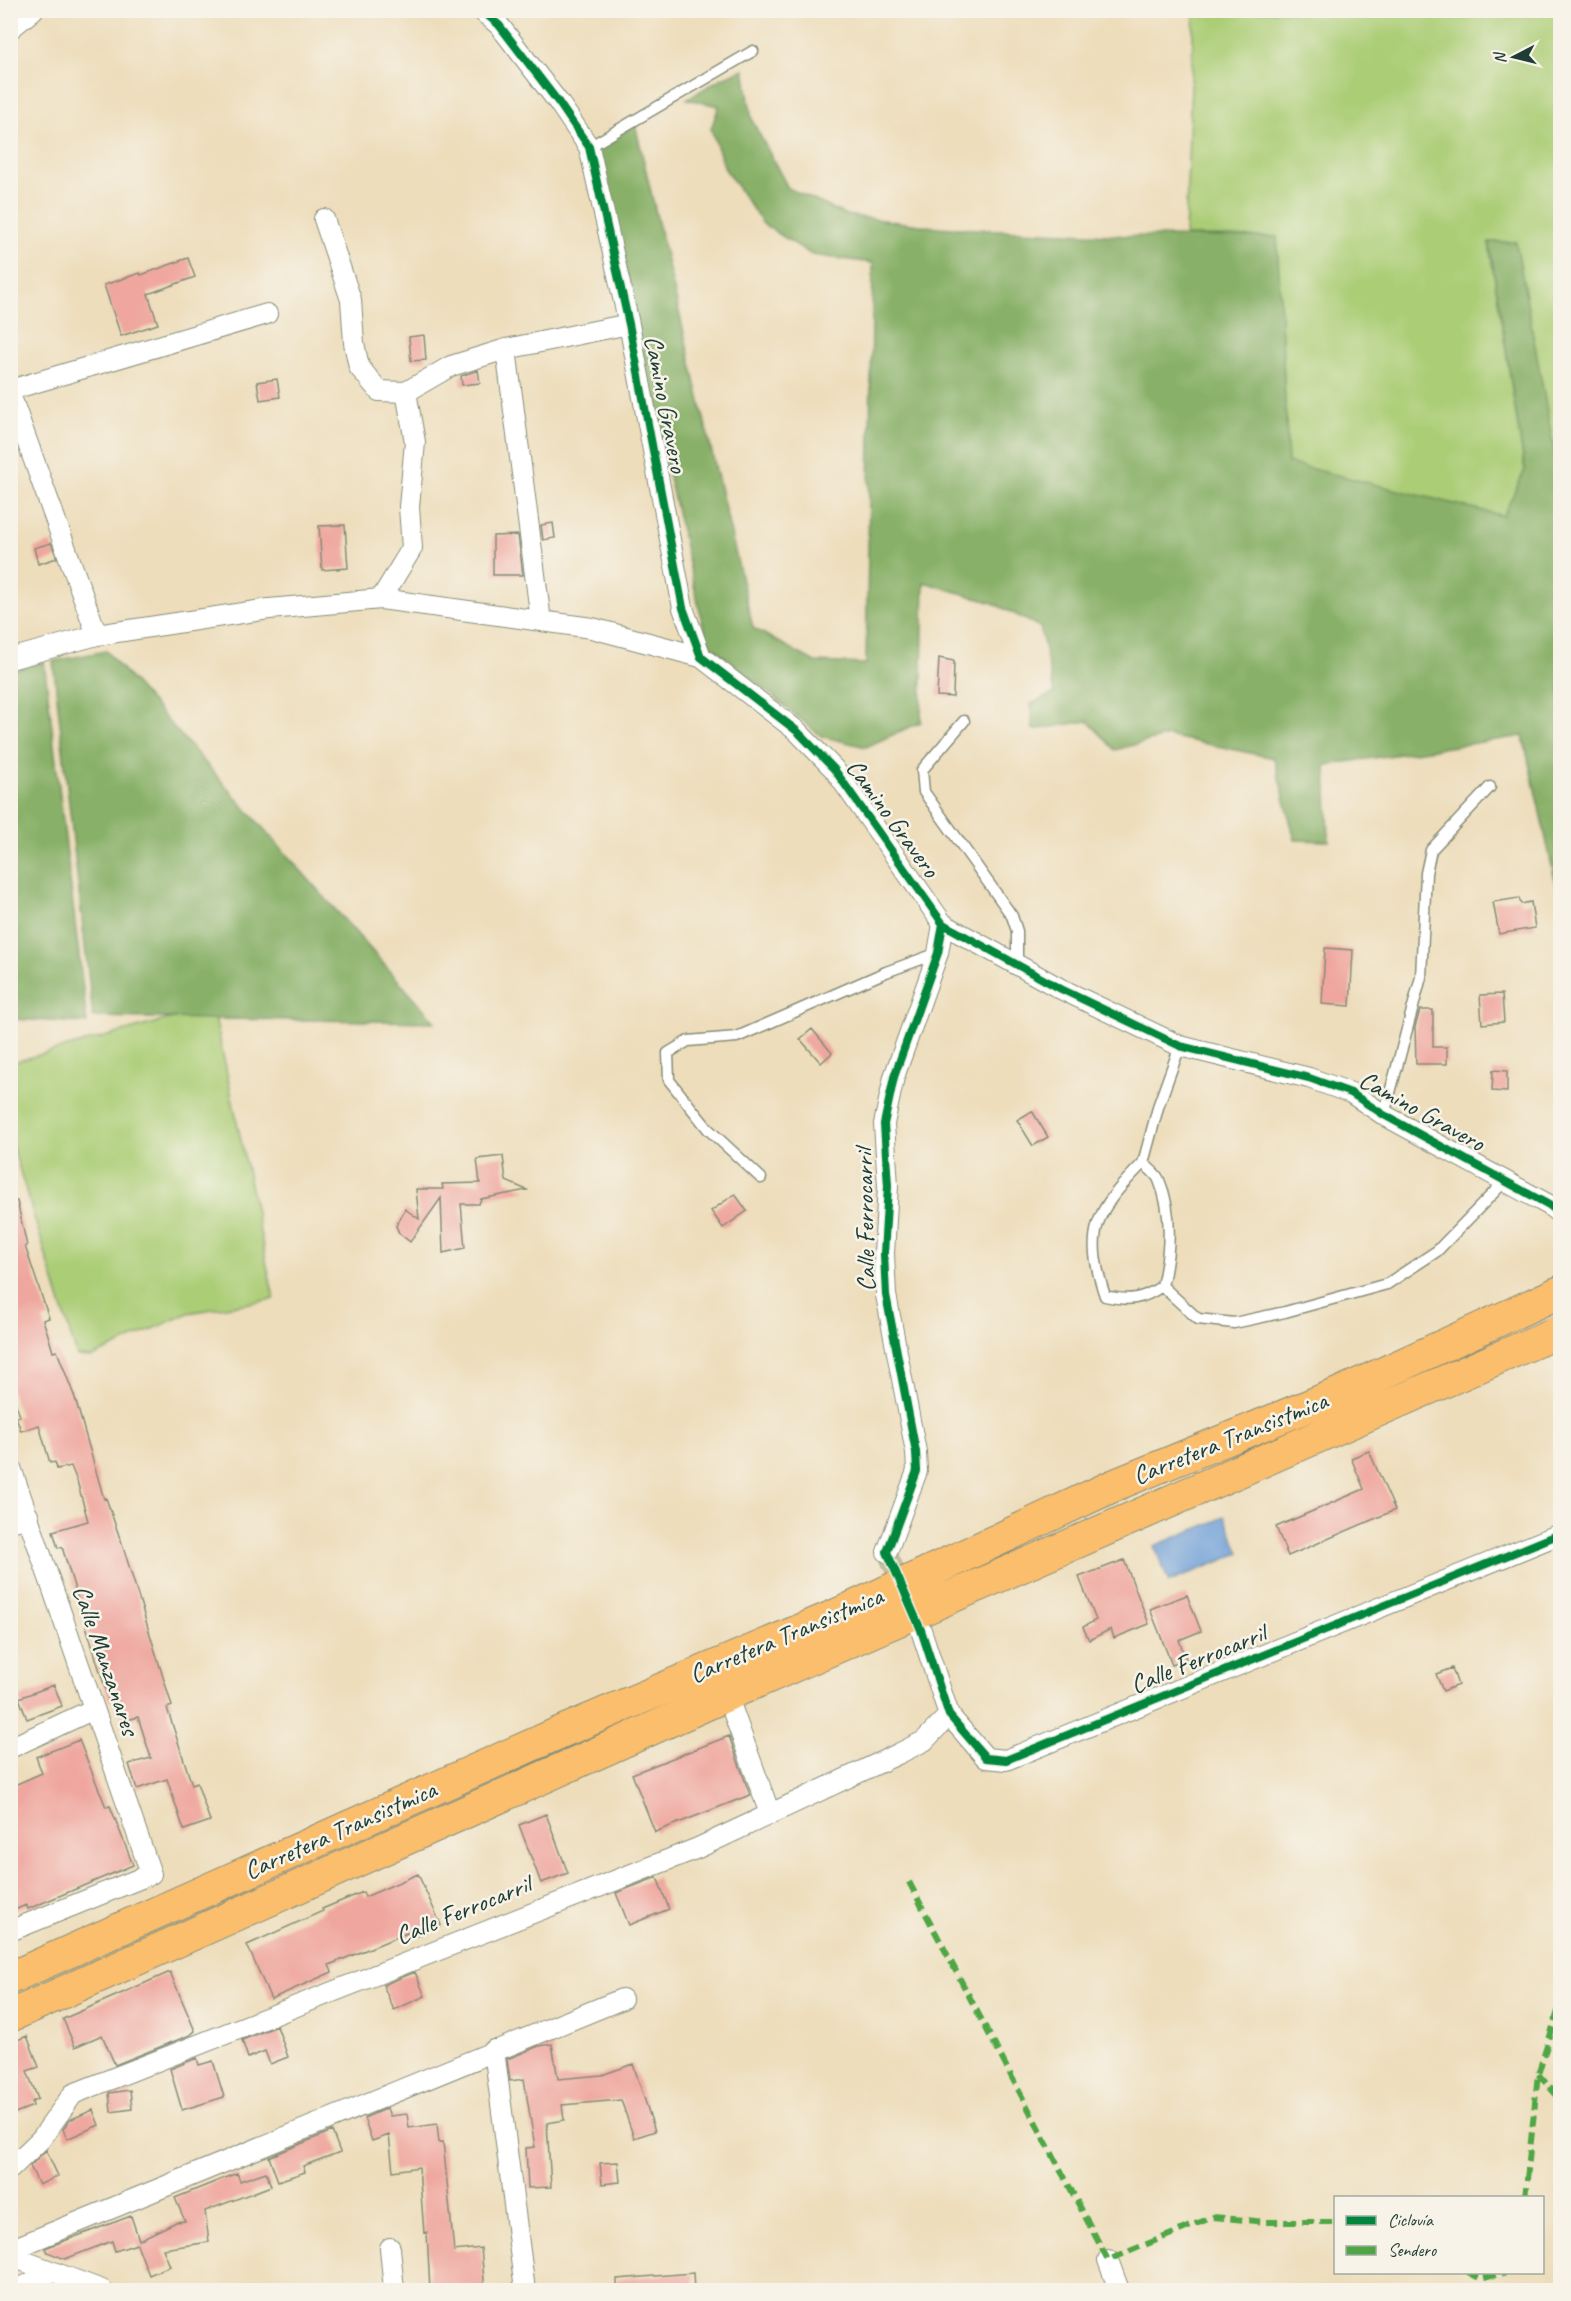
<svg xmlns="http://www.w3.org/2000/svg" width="1571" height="2301" font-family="Caveat,sans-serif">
  <rect width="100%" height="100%" fill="#f7f3e8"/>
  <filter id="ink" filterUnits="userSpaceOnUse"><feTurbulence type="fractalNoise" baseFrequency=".0167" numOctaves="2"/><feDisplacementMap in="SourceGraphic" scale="12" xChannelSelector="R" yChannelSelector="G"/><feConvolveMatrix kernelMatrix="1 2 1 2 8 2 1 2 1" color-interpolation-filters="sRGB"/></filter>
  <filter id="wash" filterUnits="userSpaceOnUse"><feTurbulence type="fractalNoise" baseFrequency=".008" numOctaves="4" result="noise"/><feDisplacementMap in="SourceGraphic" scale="24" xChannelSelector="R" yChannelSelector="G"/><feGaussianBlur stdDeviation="1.35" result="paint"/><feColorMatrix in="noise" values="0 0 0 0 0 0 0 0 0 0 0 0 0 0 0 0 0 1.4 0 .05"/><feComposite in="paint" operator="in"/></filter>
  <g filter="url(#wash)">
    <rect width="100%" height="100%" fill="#edddbb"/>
    <path fill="#abcd76" stroke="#658555" stroke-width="1.5" d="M1194 11H1560V466H1557L1489 243 1525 470 1504 516 1288 464 1277 237 1185 236Z
      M213 1007 274 1299 188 1313 92 1357 77 1356 11 1142 10 1063Z"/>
    <path fill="#88b067" stroke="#54764e" stroke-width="1.5" d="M744 69 752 120 788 188 846 215 934 227 1130 236 1277 237 1288 463 1503 516 1525 470 1489 242H1516L1557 466H1560V902L1523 736 1326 765 1329 841 1295 840 1274 758 1168 736 1115 750 1088 721 1033 730 1031 704 1054 693 1040 627 993 603 924 582 921 722 866 747 821 736 707 642 593 147 635 124 753 628 815 662 866 664 873 263 812 255 763 224 725 169 711 129 719 106 687 99 722 78Z
      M106 651 435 1022 93 1017 53 661Z
      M44 661 87 1023 11 1019V671Z"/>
    <path fill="#6d9ed7" stroke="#466e86" stroke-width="1.5" d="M1225 1517 1240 1553 1169 1582 1154 1546Z"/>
    <g id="blocks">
      <path fill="#efa69e" d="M188 258 195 277 148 294 158 324 121 336 104 285 140 273 141 275Z
        M424 335 426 360 411 361 409 337Z
        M478 370 480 383 462 385 461 376Z
        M277 379 280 397 260 400 257 382Z
        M553 523 555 538 543 540 541 525Z
        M345 525 348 568 322 570 319 526Z
        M518 535 523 575H493V536Z
        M51 543 57 558 38 564 34 548Z
        M939 658 954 661 953 697 937 696Z
        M1519 898 1521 904 1531 902 1535 928 1499 934 1493 902Z
        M1325 948 1353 950 1350 1006 1322 1004Z
        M1502 994 1504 1022 1482 1024 1480 995Z
        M1420 1010H1433V1047H1447V1064H1416L1415 1027Z
        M812 1029 832 1053 821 1063 800 1039Z
        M1493 1070 1507 1071V1092L1492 1091Z
        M1032 1111 1048 1137 1033 1146 1017 1120Z
        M503 1156 506 1181 527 1190 481 1199 479 1204H461L465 1248 443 1253 441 1198 410 1242 399 1233 396 1226 405 1209 419 1219 416 1189H443L442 1184 480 1183 477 1159Z
        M735 1194 747 1211 723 1228 711 1211Z
        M10 1201H17L27 1246H25L49 1318 43 1320 48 1335 53 1352 57 1351 75 1398 104 1499 106 1498 125 1553 172 1706 167 1708 192 1785 197 1783 210 1821 184 1830 167 1779 137 1789 129 1764 151 1758 138 1717 124 1721 117 1699 109 1701 62 1547 58 1548 53 1531 88 1521 77 1481 71 1466 57 1469 55 1462 50 1463 39 1425 21 1431 16 1417 20 1416 10 1388Z
        M1369 1451 1395 1510 1288 1556 1276 1527 1364 1489 1351 1458Z
        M1124 1560 1149 1624 1114 1638 1111 1629 1089 1640 1083 1627 1096 1620 1079 1577Z
        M1187 1595 1201 1631 1179 1640 1186 1659 1172 1665 1150 1609Z
        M1452 1668 1458 1685 1443 1691 1436 1674Z
        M54 1685 62 1706 27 1719 19 1698Z
        M729 1736 750 1795 655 1832 632 1774Z
        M79 1740 106 1807 110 1806 133 1865 28 1909 26 1905 10 1912V1787L42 1773 36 1757Z
        M546 1814 568 1873 541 1883 519 1825Z
        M418 1874 441 1925 410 1939 407 1933 329 1965 332 1972 271 1999 247 1945 323 1911 322 1909 363 1892 365 1897Z
        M657 1877 669 1909 629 1925 616 1893Z
        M170 1972 195 2031 190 2035 115 2065 102 2035 75 2047 63 2019Z
        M415 1972 425 1996 394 2010 383 1985Z
        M277 2026 288 2057 270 2064 265 2051 248 2058 242 2040Z
        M10 2034 15 2041 27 2036 39 2067 27 2071 38 2099 32 2102 33 2106 10 2115Z
        M552 2044 558 2079 602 2075 633 2064 655 2131 634 2138 621 2100 562 2105 564 2120 547 2123 551 2187 528 2188 526 2148 535 2147 524 2079 510 2081 507 2059 539 2046Z
        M197 2058 199 2065 213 2061 224 2097 182 2110 170 2069Z
        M130 2090 132 2109 111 2112 109 2093Z
        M387 2108 390 2116 407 2114 409 2128 437 2124 439 2143 443 2142 454 2251 481 2248 485 2290H430L427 2232 424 2233 419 2167 393 2171 389 2135 372 2141 364 2118Z
        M93 2110 99 2125 67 2139 63 2129 69 2120Z
        M332 2131 340 2152 303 2166 305 2172 278 2181 269 2157Z
        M46 2150 58 2176 39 2185 30 2166Z
        M618 2162 620 2182 602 2184 600 2163Z
        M266 2172 271 2186 205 2211 209 2242 163 2249 170 2266 149 2275 137 2244 115 2251 112 2241 65 2259 47 2252 45 2248 131 2216 139 2240 176 2222 185 2221 175 2198 237 2173 240 2181Z
        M693 2273 694 2290H617V2279Z"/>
    </g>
  </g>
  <g filter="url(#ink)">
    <use href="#blocks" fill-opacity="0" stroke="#868d78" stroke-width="1.5"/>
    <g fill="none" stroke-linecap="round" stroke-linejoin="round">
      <path stroke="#c4bda0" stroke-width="20" stroke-dasharray="20 10" stroke-linecap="butt" d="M887 1552 905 1594"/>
      <g stroke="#868d78" stroke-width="13">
        <path id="lane" d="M589 147 753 51
          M964 721 922 770 924 792 1012 916 1017 931V964
          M1180 1046 1159 1104 1143 1163C1148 1168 1156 1173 1159 1180 1173 1213 1170 1252 1162 1286L1198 1319 1234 1323 1285 1312 1387 1284 1437 1251 1505 1181
          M1384 1115 1421 977 1426 873 1431 850 1490 787
          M1143 1163C1096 1211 1083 1230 1105 1296 1129 1301 1142 1300 1162 1286
          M761 1178 708 1129 669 1080 668 1053 688 1041 737 1037 886 972 938 953"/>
      </g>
      <g stroke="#868d78" stroke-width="22">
        <path id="street" d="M481 10 499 25 559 103 589 147 629 324 683 608 701 657 797 731 834 769 943 924 1061 989 1180 1046 1309 1078 1351 1093 1384 1115 1549 1205 1560 1214
          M10 29 33 10
          M506 349 541 621
          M10 390 267 314
          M406 392 451 366 506 349 629 324
          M10 394 97 635 10 659
          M381 599 592 628 701 657
          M97 635 269 609 381 599 412 548 409 507 415 442 406 392 379 391 359 367 354 343 351 300 324 219
          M10 1465 151 1874 10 1931
          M10 1522 29 1517
          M887 1552 917 1471 916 1452 886 1295 884 1254 888 1186 884 1124 894 1077 938 953 943 924
          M921 1630 949 1715 986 1758 1006 1760 1560 1534
          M727 1695 770 1814
          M10 1748 94 1709
          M494 2050 525 2290
          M10 2169 41 2139 73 2094 698 1848 898 1754 924 1741 949 1715
          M390 2248 394 2290
          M10 2250 622 1999
          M10 2256 102 2290
          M1108 2260 1119 2290
          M17 2290 50 2273"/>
      </g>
      <g stroke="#868d78" stroke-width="34">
        <path id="primary" d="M10 1978 561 1732 841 1613 1115 1485 1340 1393 1560 1292
          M10 2016 727 1695 1560 1331"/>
      </g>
      <use href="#lane" stroke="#fff" stroke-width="10"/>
      <use href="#street" stroke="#fff" stroke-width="20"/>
      <use href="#primary" stroke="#fabe6d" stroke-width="32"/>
      <path stroke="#4fa644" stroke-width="6" stroke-dasharray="12 6" stroke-linecap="butt" d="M909 1882 1108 2260 1213 2217 1266 2222H1336
        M1538 2074 1560 2099
        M1525 2198 1538 2074 1560 2005
        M1468 2272 1481 2279 1506 2272"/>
      <g stroke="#f7f3e8" stroke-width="11">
        <path id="cycleway" d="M481 10 499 25 559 103 589 147 629 324 683 608 701 657 797 731 834 769 943 924 1061 989 1180 1046 1309 1078 1351 1093 1384 1115 1549 1205 1560 1214
          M943 924 938 953 894 1077 884 1124 888 1186 884 1254 886 1295 916 1452 917 1471 887 1552 921 1630 949 1715 986 1758 1006 1760 1560 1534"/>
      </g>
      <use href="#cycleway" stroke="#00873e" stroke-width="8"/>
    </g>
  </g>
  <g text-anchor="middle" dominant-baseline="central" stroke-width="5" stroke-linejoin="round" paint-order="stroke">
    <g font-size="26" fill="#1f3d34" stroke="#f7f3e8">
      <text transform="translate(666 404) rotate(79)">Camino Gravero</text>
      <text transform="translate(893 818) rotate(54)">Camino Gravero</text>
      <text transform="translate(1422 1111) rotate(29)">Camino Gravero</text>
      <text transform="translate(865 1220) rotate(-91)">Calle Ferrocarril</text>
      <text transform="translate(1230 1438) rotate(-22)">Carretera Transistmica</text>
      <text transform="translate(786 1635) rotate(-23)">Carretera Transistmica</text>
      <text transform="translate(1198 1659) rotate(-22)">Calle Ferrocarril</text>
      <text transform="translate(106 1660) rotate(71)">Calle Manzanares</text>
      <text transform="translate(340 1830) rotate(-24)">Carretera Transistmica</text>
      <text transform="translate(463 1910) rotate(-22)">Calle Ferrocarril</text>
    </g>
  </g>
  <rect width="1571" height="2301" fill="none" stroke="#f7f3e8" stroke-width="36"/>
  <rect x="1334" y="2196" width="210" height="78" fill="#f7f3e8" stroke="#a1aaa0" stroke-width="1.5"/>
  <rect x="1346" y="2216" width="30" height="9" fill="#00873e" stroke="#a1aaa0" stroke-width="1.5"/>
  <text x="1388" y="2226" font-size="18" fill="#1f3d34">Ciclovía</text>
  <rect x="1346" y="2246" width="30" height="9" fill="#4fa644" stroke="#a1aaa0" stroke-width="1.5"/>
  <text x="1388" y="2256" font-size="18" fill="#1f3d34">Sendero</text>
  <g transform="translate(1514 57) rotate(263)" stroke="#f7f3e8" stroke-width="4.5" paint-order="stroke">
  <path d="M0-4.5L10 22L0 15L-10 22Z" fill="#1f3d34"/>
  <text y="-9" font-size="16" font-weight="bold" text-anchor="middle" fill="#1f3d34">N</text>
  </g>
</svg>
